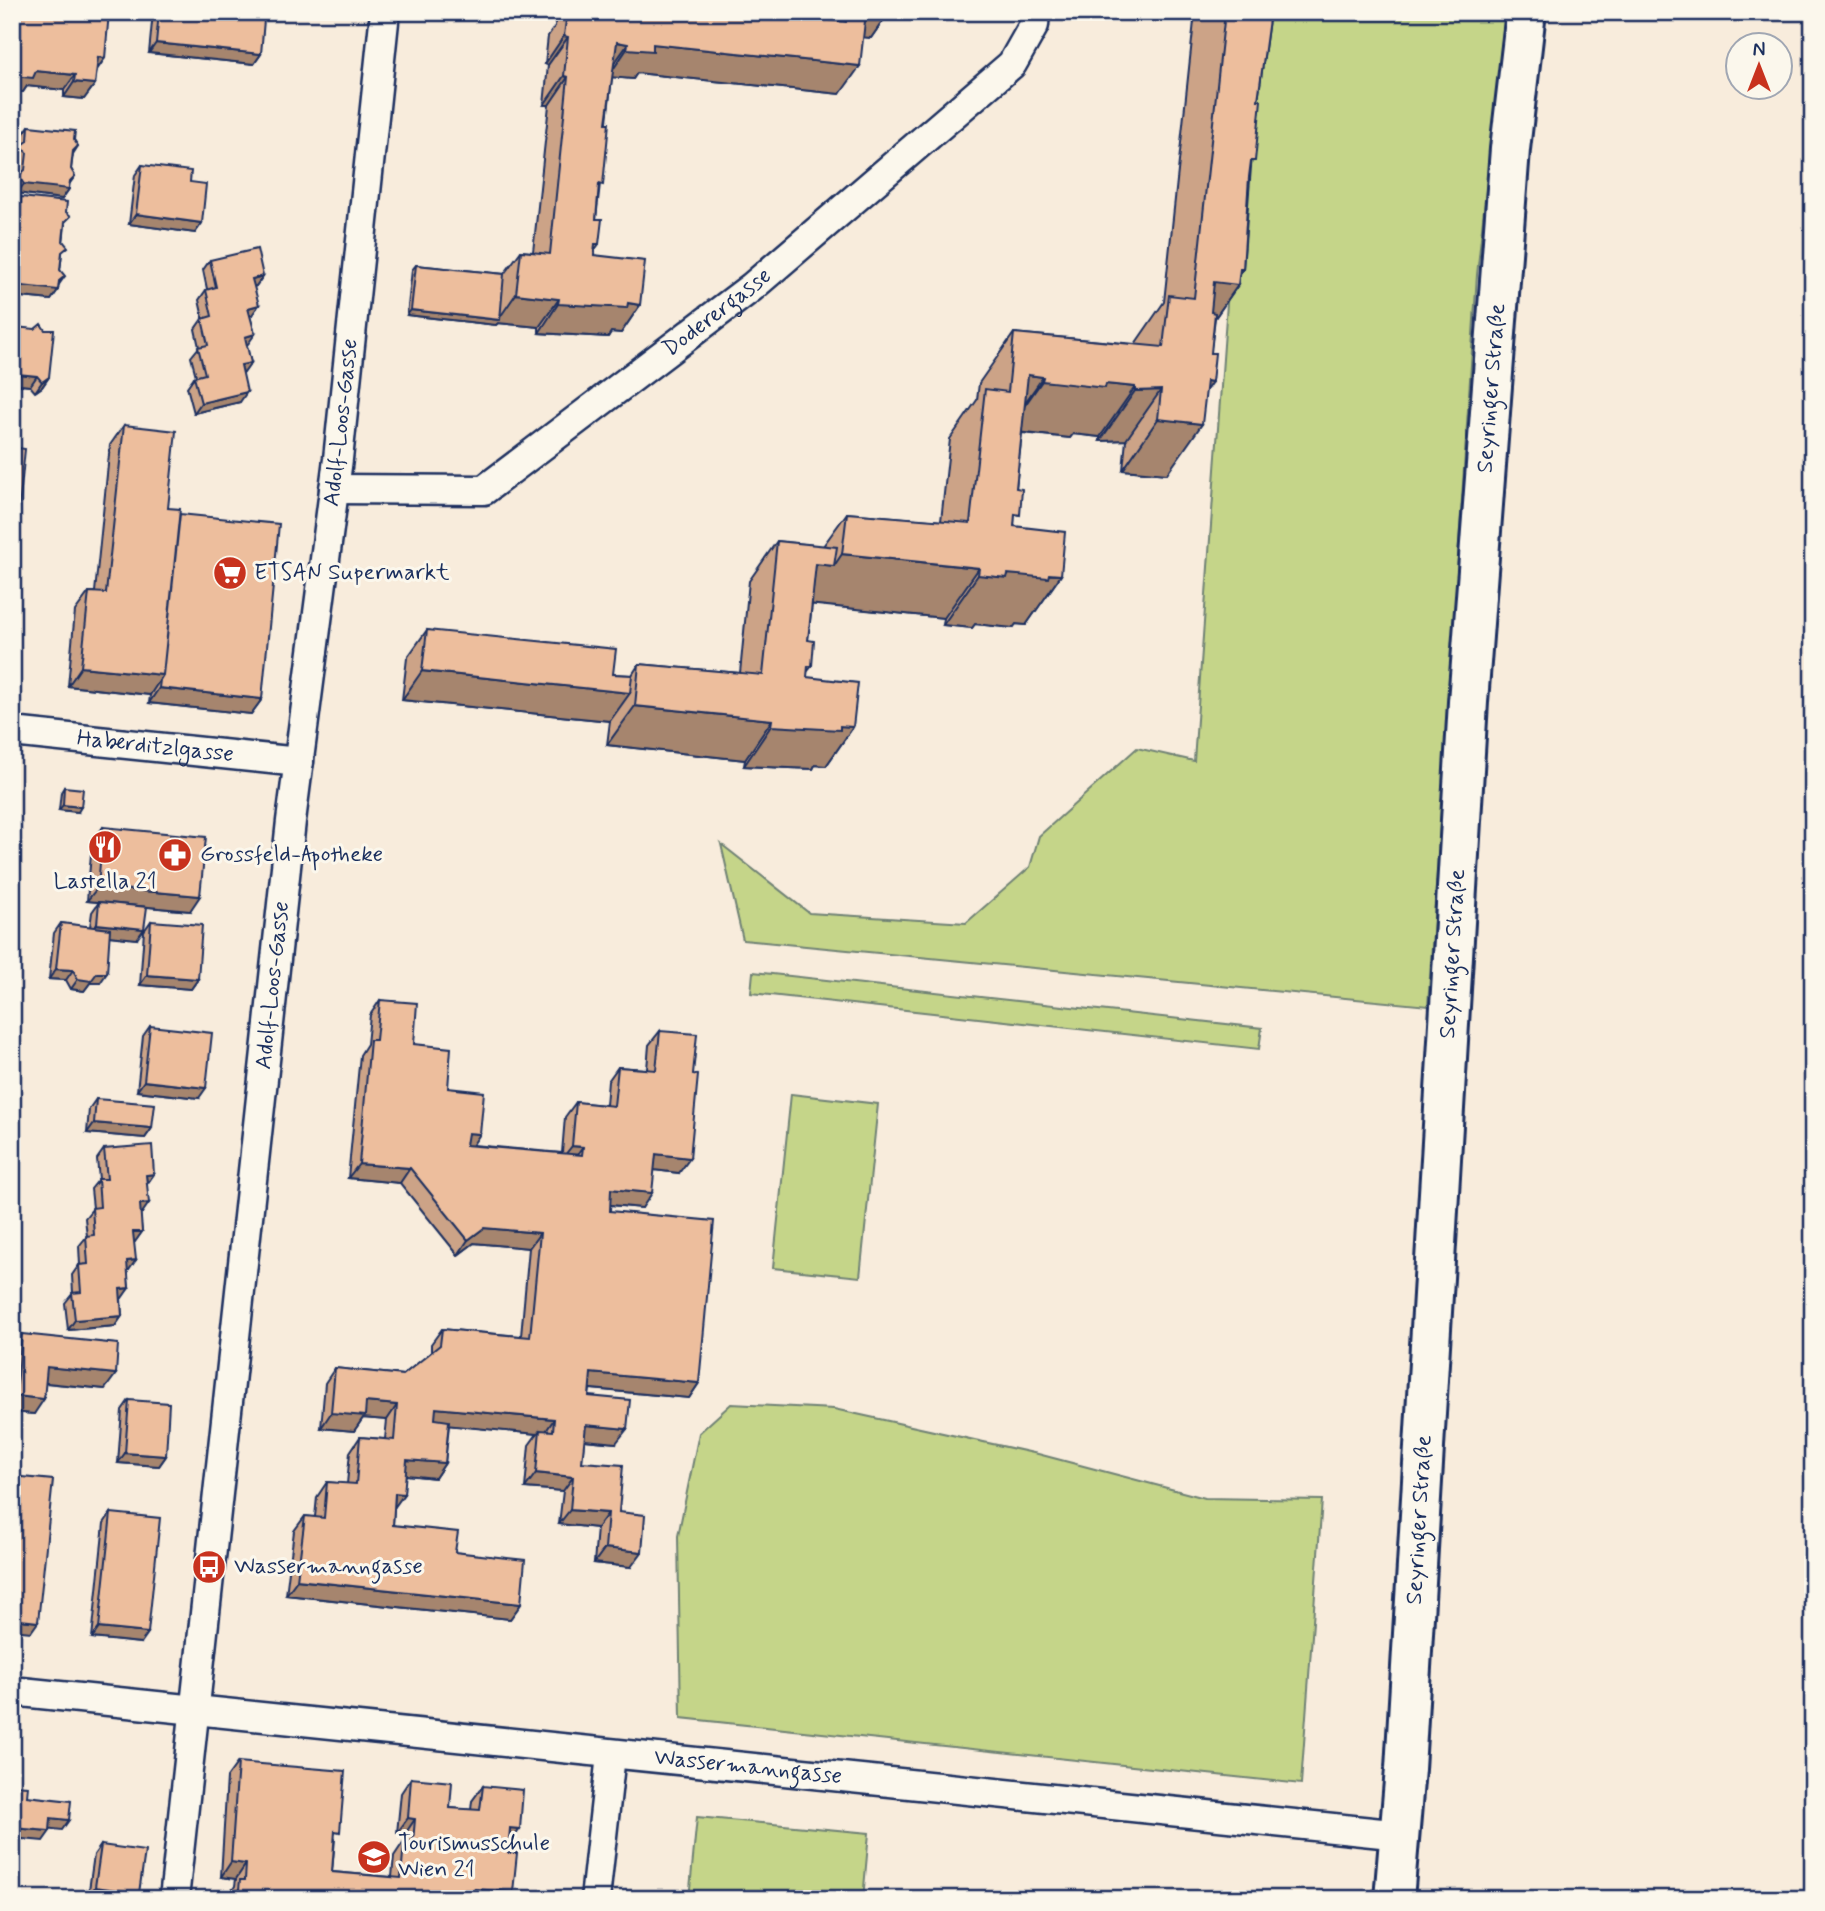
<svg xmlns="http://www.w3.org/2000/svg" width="1825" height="1911" font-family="Mynerve,sans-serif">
  <rect width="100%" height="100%" fill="#f8ecdc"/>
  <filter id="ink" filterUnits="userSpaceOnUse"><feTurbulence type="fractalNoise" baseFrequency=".0143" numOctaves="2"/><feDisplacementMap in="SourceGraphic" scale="14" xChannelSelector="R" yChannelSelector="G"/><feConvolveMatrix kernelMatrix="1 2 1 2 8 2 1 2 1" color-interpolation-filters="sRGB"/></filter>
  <g filter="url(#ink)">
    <path fill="#c5d589" stroke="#708274" stroke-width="2" d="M1248 12H1505L1477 275 1428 1006 743 940 721 844 809 913 966 923 1030 867 1039 836 1137 748 1194 761Z
      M753 972 1262 1028 1259 1049 751 993Z
      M791 1094 878 1104 860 1277 773 1268Z
      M731 1404 834 1409 1038 1454 1205 1498 1322 1500 1301 1784 681 1718 678 1536 699 1433Z
      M697 1817 869 1833 863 1899H689Z"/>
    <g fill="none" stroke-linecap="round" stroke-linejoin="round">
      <g stroke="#1b2f5e" stroke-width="33">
        <g id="street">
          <path id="s1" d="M334 489 484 490 752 287 1012 64 1034 25 1035 12"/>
          <path id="s2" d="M12 732 299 762"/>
          <path id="s3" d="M12 1691 1401 1835"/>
          <path id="s4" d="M174 1899 291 821 338 459 385 12"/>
          <path d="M595 1899 611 1755"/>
        </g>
      </g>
      <g stroke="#1b2f5e" stroke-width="44">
        <g id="secondary">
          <path id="s5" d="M1394 1899 1405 1769 1468 702 1510 149 1526 12"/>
        </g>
      </g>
      <use href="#street" stroke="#fbf7ec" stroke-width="28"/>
      <use href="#secondary" stroke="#fbf7ec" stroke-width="38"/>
    </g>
    <path fill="#cca387" stroke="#1b2f5e" stroke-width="2" d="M12 12 105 58 97 70 95 84 84 99 64 97V90L27 86 23 92H12Z
      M153 12H236V17L261 54 254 64 149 53Z
      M556 12H748L830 21 831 12H889L871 38 863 37 840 94 637 73 633 79 612 77 596 219 599 244 594 251V255L640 305 621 333 611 332 608 337 539 333V327L498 323 496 325 407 315 412 270 416 265 504 274 521 251 533 252 549 105H544L548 65 545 64 548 36 555 26Z
      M1195 12H1270L1258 100 1251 167 1243 269 1239 275 1238 285 1215 318 1205 392 1167 474 1123 470 1126 440 1100 441V437L1073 434 1070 438 1022 433 1016 488 1014 526 1061 575 1026 625 1016 624 1013 628 975 624 972 628 943 625 944 618 812 604 808 640 812 666 807 672V677L853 727 826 766 815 765 813 769 744 766 745 760 607 745 610 721 402 700 407 658 427 630 613 674 632 675 639 664 740 673 749 581 777 541 823 546 847 513 941 521 950 439 977 400 979 383 1014 333 1135 344 1164 302Z
      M29 126 74 140 78 146 73 154 71 169 75 176 69 184V189L62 199 17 193 12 187V185L18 176 20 163 14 156 21 146 22 136Z
      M142 165 190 182 202 223 195 233 129 224 135 175Z
      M21 197 65 225 58 290 51 300 12 296V219L14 207Z
      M210 260 263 276 256 286 254 287 252 315 250 316 255 334 246 344 251 363 243 373 240 402 194 413 187 387 194 377 196 376 191 357 199 347 195 329 202 319 203 318 199 300 206 290 207 289 203 270Z
      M12 323 49 377 42 387 35 392 30 386 12 384Z
      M124 425 168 508 180 514 262 699 251 714 149 703 150 695 68 686 75 611 89 592H95L110 445Z
      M64 787 78 812 59 810 61 792Z
      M103 827 190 911 126 905 137 939 109 936 100 983H90L84 991 71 989 66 980 49 979 54 933 61 923 90 927 92 912 99 902 87 901 92 842Z
      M151 921 198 979 191 989 140 985 144 931Z
      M380 1000 448 1088 473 1145 562 1153 565 1117 576 1102 606 1105 608 1081 618 1067 647 1069 649 1045 660 1031 679 1173 654 1170 642 1208 610 1205V1211L699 1383 689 1398 590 1389 589 1396 616 1443 584 1440 582 1462 619 1512 631 1567 594 1563 597 1528 559 1524 563 1491 525 1488 529 1445 537 1434 449 1425 445 1463 435 1478 406 1475 394 1508 393 1525 455 1552 521 1604 510 1619 286 1595 294 1531 305 1516 315 1517 317 1497 327 1482 347 1484 350 1452 360 1437 385 1439 387 1420 363 1418 354 1431 321 1428 325 1383 335 1368 403 1375 431 1353V1344L442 1329 521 1336 529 1248 474 1243 458 1255 400 1183 348 1178 360 1055 367 1044 370 1015Z
      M150 1026 199 1098 137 1091 143 1036Z
      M96 1099 152 1128 145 1138 87 1133 89 1109Z
      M104 1149 154 1174 147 1184 142 1213H140L142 1232 134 1242 129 1270H127L129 1288 121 1298 122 1316 115 1326 68 1330 65 1303 73 1293 72 1275 79 1265H80L79 1246 87 1236 85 1218 93 1208 91 1189 99 1179 97 1159Z
      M22 1334 105 1389 46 1383 34 1414 12 1412V1349Z
      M129 1400 166 1456 159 1466 118 1463 122 1410Z
      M111 1513 141 1643 92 1638 104 1523Z
      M238 1762 335 1839 332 1872 392 1877 394 1856 404 1841 405 1834 397 1833 401 1793 411 1778 450 1808 471 1810 472 1801 483 1786 509 1844 508 1853 509 1899H229V1895L235 1886 236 1879 221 1877 227 1777Z
      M101 1845 135 1899H101L88 1897 94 1855Z"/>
    <path fill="#a6856e" stroke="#1b2f5e" stroke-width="2" d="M847 12H889L871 38 838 35 846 22Z
      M564 36 568 37 548 65 545 64Z
      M617 42 628 44 608 72Z
      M156 43 261 54 254 64 149 53Z
      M653 44 860 66 840 94 637 73 633 79 608 77 627 49Z
      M98 57 105 58 94 73Z
      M36 71 75 75 64 90 27 86 23 92H12L13 76Z
      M564 76 568 77 549 105H544Z
      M74 82 95 84 84 99 64 97Z
      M75 176 68 186 69 189 62 199 17 193 24 184 70 181Z
      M136 214 202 223 195 233 129 224Z
      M1240 269H1243L1233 284 1238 285 1203 335 1214 282Z
      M65 276 58 286V290L51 300 12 296 13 285 59 281Z
      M263 276 256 286 245 289 252 279Z
      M516 294 559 299 539 327 498 323 496 325 407 315 411 310 498 320Z
      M628 303 640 305 621 333 611 332 608 337 539 333 558 304Z
      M259 305 252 315 241 318 248 308Z
      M255 334 248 344 238 347 245 337Z
      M251 363 244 373 234 375 241 365Z
      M18 374 37 376 30 386 12 384V378Z
      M1028 375 1043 377 1008 427Z
      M49 377 42 387 35 392 42 382Z
      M1042 381 1106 384 1135 387 1100 437 1073 434 1070 438 1007 431Z
      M1207 381 1212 382 1184 422 1202 424 1167 474 1123 470 1158 419Z
      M1161 390 1126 440 1100 441 1135 391Z
      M247 392 240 402 194 413 201 403Z
      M842 554 979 568 944 618 808 604 816 564 834 566Z
      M1008 574 1061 575 1026 625 1016 624 1013 628 975 624 972 628 943 625 978 575Z
      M81 667 163 675 150 695 68 686Z
      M422 671 630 693 610 721 402 700Z
      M159 688 262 699 251 714 149 703Z
      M635 706 772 720 745 760 607 745Z
      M771 726H840L853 727 826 766 815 765 813 769 744 766Z
      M63 805 81 807 78 812 59 810Z
      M98 887 200 896 190 911 87 901Z
      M97 924 144 929 137 939 90 934Z
      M56 969 73 970 66 980 49 979Z
      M97 973H107L100 983H90L84 991 71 989 78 979Z
      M147 975 198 979 191 989 140 985Z
      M144 1081 206 1088 199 1098 137 1091Z
      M94 1123 152 1128 145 1138 87 1133Z
      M468 1133 480 1134 470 1149 457 1148Z
      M572 1146 583 1147 573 1161 561 1160Z
      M656 1154 690 1158 679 1173 645 1169Z
      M359 1164 410 1168 400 1183 348 1178Z
      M154 1174 147 1184 146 1175Z
      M611 1189 652 1193 642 1208 601 1204Z
      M149 1203 142 1213 133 1214 140 1204Z
      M484 1228 540 1233 529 1248 474 1243 458 1255 468 1240Z
      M133 1232H142L135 1242H126Z
      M136 1260 129 1270 120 1271 127 1261Z
      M129 1288 122 1298 113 1299 120 1289Z
      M122 1316 115 1326 68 1330 75 1320Z
      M47 1367 116 1374 105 1389 37 1382Z
      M591 1373 699 1383 689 1398 581 1388Z
      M16 1396 44 1399 34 1414 12 1412V1401Z
      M366 1402 397 1405 387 1420 363 1418 354 1431 321 1428 331 1413Z
      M436 1408 554 1419 544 1434 540 1430 537 1434 425 1423Z
      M586 1425 627 1429 616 1443 575 1439Z
      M125 1453 166 1456 159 1466 118 1463Z
      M407 1460 445 1463 435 1478 397 1474Z
      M536 1473 573 1477 563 1491 525 1488Z
      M395 1493 404 1494 394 1508Z
      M570 1510 608 1513 597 1528 559 1524Z
      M605 1548 642 1552 631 1567 594 1563Z
      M297 1580 521 1604 510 1619 286 1595Z
      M12 1619 38 1622 31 1632 12 1630Z
      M99 1628 148 1633 141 1643 92 1638Z
      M51 1818 69 1820 62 1830 44 1828Z
      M408 1818 415 1819 405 1834 397 1833Z
      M12 1828 50 1831 43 1841 12 1838Z
      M510 1828 520 1829 509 1844Z
      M231 1862 246 1864 236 1879 221 1877Z
      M95 1887 139 1893 135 1899H101L88 1897Z
      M475 1889 513 1892 509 1899H468Z"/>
    <path fill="#edbe9d" stroke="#1b2f5e" stroke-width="2" d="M12 12H109L105 58 98 57 95 84 74 82 75 75 36 71 33 78 13 76Z
      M159 12H236V17L264 20 261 54 156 43Z
      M567 12H748L846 22 847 12H866L860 66 653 44V51L627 49 628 44 617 42 606 123H609L603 185 599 184 596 219H602L599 244H595L594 255 645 261 640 305 628 303 627 308 558 304 559 299 516 294 521 251 550 254 568 77 564 76 568 37 564 36Z
      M1225 12H1270L1258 100H1261L1255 161H1251L1249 177 1243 269H1240L1238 285 1214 282 1211 312 1215 313 1211 353H1215L1212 382 1207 381 1202 424 1158 419 1161 390 1135 391V387L1106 384 1105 388 1042 381 1043 377 1028 375 1016 488 1022 489 1020 515 1015 514 1014 526 1065 532 1061 575 1049 574 1048 578 1008 574 1007 578 978 575 979 568 842 554 847 513 970 523 985 389 1008 392 1014 333 1163 347 1169 295 1194 298Z
      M29 126 75 131 74 140 78 146 73 151 71 169 75 176 70 181 69 189 24 184 18 176 25 170 27 153 21 146 28 141Z
      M142 165 191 171 190 182 206 184 202 223 136 214Z
      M21 197 67 202 66 212 71 216 65 222 63 241 68 247 62 252 60 270 65 276 59 281 58 290 13 285 12 284V273L14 272 15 254 12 250V245L17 242 18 226 13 217 20 213Z
      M257 249 263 276 252 279 259 305 248 308 255 334 245 337 251 363 241 365 247 392 201 403 194 377 205 374 198 347 208 345 202 319 212 316 206 290 216 287 210 260Z
      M416 265 504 274 500 320 411 310Z
      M12 323 15 327 35 329 41 324 45 330H54L49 377 42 382 37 376 18 374 12 378Z
      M124 425 176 431 168 508 180 509 163 675 81 667 89 592 106 593Z
      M12 447 25 449 14 559H12Z
      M180 514 279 524 262 699 159 688 160 680 163 675Z
      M777 541 837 547 834 566 816 564 808 640 814 641 812 666H808L807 677 858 683 853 727 840 726V730L771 726 772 720 635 706 639 664 763 675Z
      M427 630 616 649 613 674 632 675 630 693 422 671Z
      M64 787 83 789 81 807 63 805Z
      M103 827 206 837 200 896 98 887Z
      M99 902 147 907 144 929 97 924Z
      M151 921 202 925 198 979 147 975Z
      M61 923 110 929 107 973H97L91 981 78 979 73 970 56 969Z
      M380 1000 417 1003 414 1044 451 1048 448 1088 484 1092 480 1134 468 1133 466 1145 582 1155 583 1147 572 1146 576 1102 614 1106 618 1067 656 1070 660 1031 697 1034 693 1074 698 1075 690 1158 656 1154 652 1193 611 1189 610 1211 714 1221 699 1383 591 1373 589 1396 630 1400 627 1429 586 1425 582 1462 623 1465 619 1512 645 1515 642 1552 605 1548 608 1513 570 1510 573 1477 536 1473 540 1430 553 1431 554 1419 436 1408 435 1419 449 1421 445 1463 407 1460 404 1494 395 1493 393 1525 458 1532 455 1552 525 1560 521 1604 297 1580 305 1516 324 1518 327 1482 356 1484 360 1437 394 1440 397 1405 366 1402 365 1416 331 1413 335 1368 403 1375 440 1345 442 1329 530 1337 540 1233 484 1228 468 1240 410 1168 359 1164 370 1040H376Z
      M150 1026 212 1033 206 1088 144 1081Z
      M96 1099 155 1104 152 1128 94 1123Z
      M152 1145 154 1174 146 1175 149 1203 140 1204 142 1232H133L136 1260 127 1261 129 1288 120 1289 122 1316 75 1320 72 1293 81 1292 79 1265 88 1264 86 1236 94 1235 92 1208 100 1207 98 1179H107L104 1149Z
      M22 1334 118 1344 116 1374 47 1367 44 1399 16 1396Z
      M129 1400 169 1403 166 1456 125 1453Z
      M12 1476 53 1480 38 1622 12 1619Z
      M111 1513 160 1518 148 1633 99 1628Z
      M238 1762 345 1771 340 1832 335 1831 332 1872 401 1878 404 1841 413 1842 415 1819 408 1818 411 1778 452 1782 450 1808 480 1810 483 1786 523 1790 520 1829 510 1828 508 1853H517L513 1892 475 1889 474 1899H238L240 1880H245L246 1864 231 1862Z
      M12 1785 28 1786 27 1796 71 1801 69 1820 51 1818 50 1831 12 1828Z
      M101 1845 145 1851 139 1893 95 1887Z"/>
  </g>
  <defs>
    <g id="supermarket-disc" transform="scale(1.75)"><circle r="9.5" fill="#c8321e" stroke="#fbf7ec"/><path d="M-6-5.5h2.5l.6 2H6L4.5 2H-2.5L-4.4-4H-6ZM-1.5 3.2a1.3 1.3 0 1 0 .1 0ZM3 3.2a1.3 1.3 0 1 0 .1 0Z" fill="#fff"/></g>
    <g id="restaurant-disc" transform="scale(1.75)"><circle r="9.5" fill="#c8321e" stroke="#fbf7ec"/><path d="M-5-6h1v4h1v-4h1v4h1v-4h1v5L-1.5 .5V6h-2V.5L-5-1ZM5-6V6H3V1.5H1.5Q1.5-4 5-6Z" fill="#fff"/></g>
    <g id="pharmacy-disc" transform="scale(1.75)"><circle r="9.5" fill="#c8321e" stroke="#fbf7ec"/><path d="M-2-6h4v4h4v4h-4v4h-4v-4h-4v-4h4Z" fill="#fff"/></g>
    <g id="bus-disc" transform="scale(1.75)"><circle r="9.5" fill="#c8321e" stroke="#fbf7ec"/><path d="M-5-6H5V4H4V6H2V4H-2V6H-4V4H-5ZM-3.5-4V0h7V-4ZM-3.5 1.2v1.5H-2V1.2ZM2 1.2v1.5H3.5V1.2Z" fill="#fff"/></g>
    <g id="school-disc" transform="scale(1.75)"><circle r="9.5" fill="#c8321e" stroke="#fbf7ec"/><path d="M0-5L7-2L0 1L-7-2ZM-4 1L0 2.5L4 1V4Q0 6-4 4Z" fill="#fff"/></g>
  </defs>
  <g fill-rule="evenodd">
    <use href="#supermarket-disc" x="230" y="573"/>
    <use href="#restaurant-disc" x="105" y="847"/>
    <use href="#pharmacy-disc" x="175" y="855"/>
    <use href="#bus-disc" x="209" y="1567"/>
    <use href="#school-disc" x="374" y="1857"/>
  </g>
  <g text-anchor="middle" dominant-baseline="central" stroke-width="6" stroke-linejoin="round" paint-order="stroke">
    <g font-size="23" fill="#1b2f5e" stroke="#fbf7ec">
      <text stroke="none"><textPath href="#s1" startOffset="443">Doderergasse</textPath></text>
      <text stroke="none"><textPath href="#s5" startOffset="1514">Seyringer Straße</textPath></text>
      <text stroke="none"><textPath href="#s4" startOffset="1486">Adolf-Loos-Gasse</textPath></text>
      <text stroke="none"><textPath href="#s2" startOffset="144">Haberditzlgasse</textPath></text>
      <text stroke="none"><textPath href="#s5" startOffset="947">Seyringer Straße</textPath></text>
      <text stroke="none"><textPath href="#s4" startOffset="919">Adolf-Loos-Gasse</textPath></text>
      <text stroke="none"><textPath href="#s5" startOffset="380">Seyringer Straße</textPath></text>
      <text stroke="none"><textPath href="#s3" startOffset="740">Wassermanngasse</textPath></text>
    </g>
    <g font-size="23" fill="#1b2f5e" stroke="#fbf7ec" text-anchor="start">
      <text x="254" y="573">ETSAN Supermarkt</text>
      <text x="200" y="855">Grossfeld-Apotheke</text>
      <text x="105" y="882" text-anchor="middle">Lastella 21</text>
      <text x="234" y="1567">Wassermanngasse</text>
      <text x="398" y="1844">Tourismusschule<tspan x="398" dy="26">Wien 21</tspan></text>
    </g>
  </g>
  <rect width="1825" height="1911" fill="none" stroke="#fbf7ec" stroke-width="42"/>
  <rect x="21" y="21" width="1783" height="1869" fill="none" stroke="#1b2f5e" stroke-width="2.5" filter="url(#ink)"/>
  <g transform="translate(1759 66)"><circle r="33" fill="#fbf7ec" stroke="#a1a7b3" stroke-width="2"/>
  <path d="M0-5L12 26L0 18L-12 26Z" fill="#c8321e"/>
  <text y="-10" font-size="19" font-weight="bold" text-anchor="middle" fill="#1b2f5e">N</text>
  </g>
</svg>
